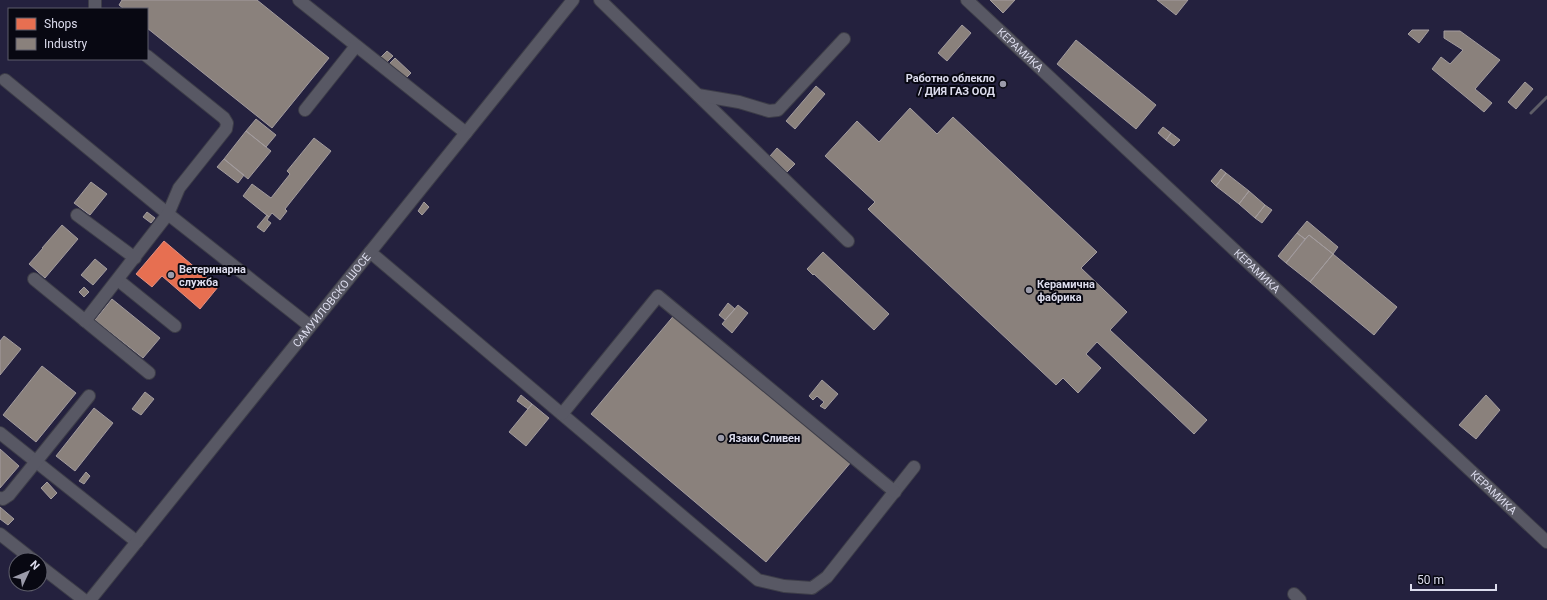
<svg xmlns="http://www.w3.org/2000/svg" width="1547" height="600" font-family="Roboto,sans-serif">
  <rect width="100%" height="100%" fill="#22222e"/>
  <path fill="#24213e" fill-rule="evenodd" d="M0 0H1547V600H0ZM9 9H147V59H9ZM16 560H40V584H16Z"/>
  <path fill="#e76f51" stroke="#e49080" d="M164 241 218 287 200 309 162 276 152 287 136 274Z"/>
  <path fill="#8a817c" stroke="#a39c9e" d="M122 0H257L329 58 272 128 147 28V9H124L119 5Z
    M990 0H1015L1003 13Z
    M1157 0H1188L1176 15Z
    M962 25 971 33 947 61 938 53Z
    M1412 30H1429L1419 43 1408 34Z
    M1444 31H1460L1500 60 1475 89 1492 103 1484 112 1432 69 1441 57 1450 64 1463 50 1444 38Z
    M1076 40 1156 105 1136 129 1057 64Z
    M387 51 393 56 386 63 381 57Z
    M395 58 411 73 404 80 388 65Z
    M1525 82 1533 89 1516 109 1508 102Z
    M816 86 825 94 795 129 786 121Z
    M910 108 937 134 953 117 1097 252 1081 268 1127 312 1110 330 1207 420 1194 434 1097 342 1086 354 1101 368 1078 393 1063 378 1056 385 868 209 875 202 825 156 857 121 879 142Z
    M256 119 276 135 266 147 246 131Z
    M1163 127 1171 133 1166 140 1158 133Z
    M246 131 271 151 248 179 224 159Z
    M1171 133 1180 140 1174 146 1166 140Z
    M314 138 331 151 285 209 287 211 280 220 272 213 269 217 243 196 252 184 271 198 290 174 287 171Z
    M777 148 795 164 787 172 770 156Z
    M224 159 244 175 238 183 217 167Z
    M1221 169 1226 173 1216 186 1211 181Z
    M1226 173 1249 191 1239 204 1216 186Z
    M91 182 107 194 90 215 74 203Z
    M1249 191 1265 205 1255 218 1239 204Z
    M424 202 429 207 422 215 418 211Z
    M1265 205 1272 210 1262 223 1255 218Z
    M147 212 155 218 151 223 143 217Z
    M267 215 269 217 267 220 271 223 264 232 257 227Z
    M1307 221 1338 247 1333 254 1309 235 1305 239 1297 233Z
    M62 225 78 239 45 278 29 264 43 248H42Z
    M1297 233 1305 239 1286 263 1278 256Z
    M1309 235 1333 254 1310 282 1286 263Z
    M823 252 889 314 874 330 814 274 813 275 807 269Z
    M1333 254 1397 307 1374 335 1310 282Z
    M95 259 107 269 93 285 81 275Z
    M84 287 89 292 84 297 79 292Z
    M112 299 160 338 143 358 95 320Z
    M728 303 735 309 725 320 719 315Z
    M738 305 748 313 732 333 722 324Z
    M676 313 852 461 766 562 591 414Z
    M4 336 21 349 0 375V341Z
    M42 366 76 393 36 442 3 415Z
    M822 380 838 394 825 409 820 406 824 402 817 396 813 400 809 396Z
    M145 392 154 399 141 415 132 409Z
    M521 395 532 404 528 409 517 401Z
    M1486 395 1500 410 1476 439 1459 425Z
    M532 404 549 418 526 446 509 432Z
    M94 408 113 423 75 471 56 456Z
    M0 449 19 466 0 488Z
    M86 472 90 476 84 484 79 481Z
    M47 482 57 493 51 499 41 488Z
    M0 507 14 519 8 525 0 519Z"/>
  <g fill="none" stroke-linecap="round" stroke-linejoin="round">
    <g stroke="#3d3d48" stroke-width="14">
      <g id="minor">
        <path d="M299 0 466 133"/>
        <path d="M600 0 848 241"/>
        <path id="s1" d="M967 0 1547 542"/>
        <path d="M95 9V0"/>
        <path d="M5 80 168 214 310 326"/>
        <path d="M698 95 739 102 769 111 778 110 844 39"/>
        <path d="M305 110 356 46"/>
        <path d="M77 215 135 258"/>
        <path d="M370 252 758 580 784 586 812 588 827 577 914 467"/>
        <path d="M34 279 149 373"/>
        <path d="M118 280 175 326"/>
        <path d="M85 321 168 214 179 188 226 129 227 123 224 118 147 56"/>
        <path d="M562 414 658 296 895 492"/>
        <path d="M0 433 137 542"/>
        <path d="M0 498 3 499 9 495 89 396"/>
        <path d="M0 534 33 560"/>
        <path d="M40 566 84 600"/>
        <path d="M1294 594 1300 600"/>
        <path id="s2" d="M90 600 573 0"/>
      </g>
    </g>
    <use href="#minor" stroke="#585864" stroke-width="12"/>
    <path stroke="#5e5d67" stroke-width="3" d="M1531 113 1547 97"/>
  </g>
  <g fill="#9b9baa" stroke="#080812" stroke-width="1.5">
    <circle cx="1003" cy="84" r="4"/>
    <circle cx="171" cy="275" r="4"/>
    <circle cx="1029" cy="290" r="4"/>
    <circle cx="721" cy="438" r="4"/>
  </g>
  <g text-anchor="middle" dominant-baseline="central" stroke-width="4" stroke-linejoin="round" paint-order="stroke">
    <g font-size="11" fill="#dcdced" stroke="#080812">
      <text stroke="none"><textPath href="#s1" startOffset="73">КЕРАМИКА</textPath></text>
      <text stroke="none"><textPath href="#s1" startOffset="397">КЕРАМИКА</textPath></text>
      <text stroke="none"><textPath href="#s2" startOffset="385">САМУИЛОВСКО ШОСЕ</textPath></text>
      <text stroke="none"><textPath href="#s1" startOffset="721">КЕРАМИКА</textPath></text>
    </g>
    <g font-size="11" font-weight="bold" fill="#dcdced" stroke="#080812" text-anchor="start">
      <text x="995" y="78" text-anchor="end">Работно облекло<tspan x="995" dy="13">/ ДИЯ ГАЗ ООД</tspan></text>
      <text x="179" y="269">Ветеринарна<tspan x="179" dy="13">служба</tspan></text>
      <text x="1037" y="284">Керамична<tspan x="1037" dy="13">фабрика</tspan></text>
      <text x="729" y="438">Язаки Сливен</text>
    </g>
  </g>
  <rect x="8" y="8" width="140" height="52" fill="#080812" stroke="#5d5d6a"/>
  <rect x="16" y="18" width="20" height="12" fill="#e76f51" stroke="#5d5d6a"/>
  <text x="44" y="28" font-size="12" fill="#dcdced">Shops</text>
  <rect x="16" y="38" width="20" height="12" fill="#8a817c" stroke="#5d5d6a"/>
  <text x="44" y="48" font-size="12" fill="#dcdced">Industry</text>
  <g transform="translate(28 572) rotate(46)"><circle r="19" fill="#080812" stroke="#5d5d6a"/>
  <path d="M0-3L7 15L0 10L-7 15Z" fill="#9b9baa"/>
  <text y="-6" font-size="11" font-weight="bold" text-anchor="middle" fill="#dcdced">N</text>
  </g>
  <path d="M1411 584v6h85v-6" fill="none" stroke="#dcdced" stroke-width="2"/>
  <text x="1417" y="584" font-size="12" fill="#dcdced" stroke="#080812" stroke-width="3" paint-order="stroke">50 m</text>
</svg>
